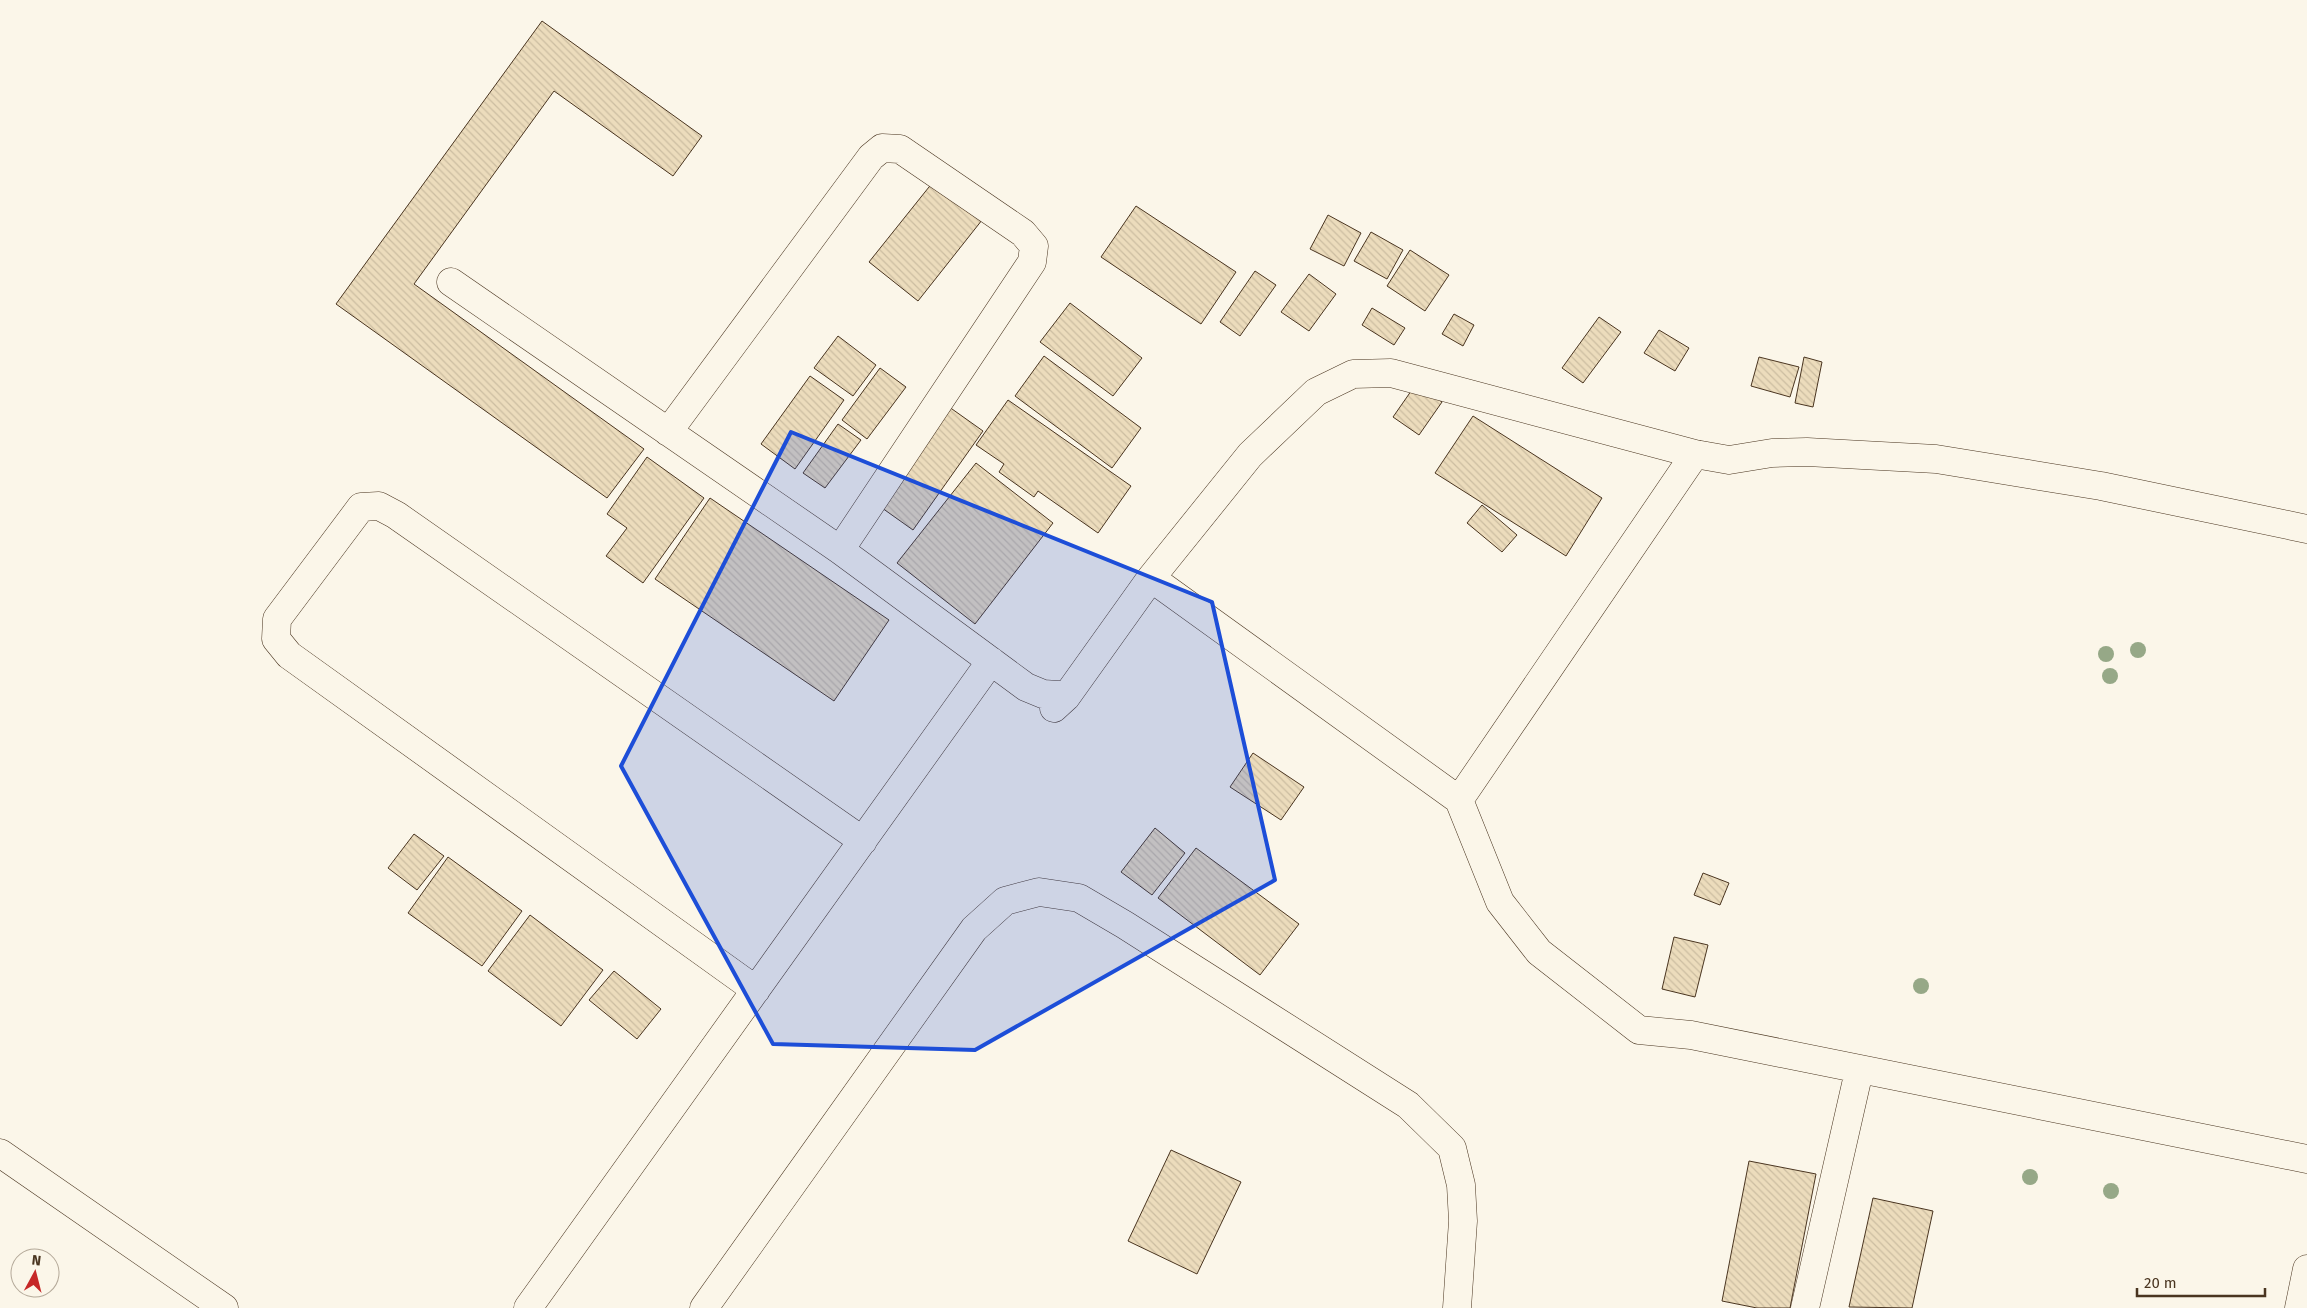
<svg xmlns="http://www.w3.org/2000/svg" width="2307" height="1308" font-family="'Fira Sans',sans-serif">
  <defs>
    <pattern id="building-back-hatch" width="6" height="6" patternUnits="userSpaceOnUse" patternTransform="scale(1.25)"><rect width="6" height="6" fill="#ecdcbc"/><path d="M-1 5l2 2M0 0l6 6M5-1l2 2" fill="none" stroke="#ccbda1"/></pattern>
  </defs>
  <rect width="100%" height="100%" fill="#fbf6e9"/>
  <path fill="url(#building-back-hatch)" stroke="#4a3520" d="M542 21 702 136 673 176 554 91 414 284 644 449 607 498 336 304Z
    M937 177 986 215 918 301 869 262Z
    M1136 206 1236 272 1201 324 1101 257Z
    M1328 215 1361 233 1344 266 1310 249Z
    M1371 232 1403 250 1387 279 1354 261Z
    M1410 250 1449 275 1425 311 1387 286Z
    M1255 271 1276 285 1240 336 1220 322Z
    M1309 274 1336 294 1309 331 1281 312Z
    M1070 303 1142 358 1113 396 1040 342Z
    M1372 308 1405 328 1394 345 1362 325Z
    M1454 314 1474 325 1463 346 1442 334Z
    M1599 317 1621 332 1583 383 1562 368Z
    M1659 330 1689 348 1675 371 1644 353Z
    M838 336 876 365 853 396 814 368Z
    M1044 356 1141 428 1112 468 1015 396Z
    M1759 357 1799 367 1790 397 1751 386Z
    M1804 357 1822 362 1813 407 1795 403Z
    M880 368 906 387 867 439 842 420Z
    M810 376 844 400 795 469 761 444Z
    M1416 384 1442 402 1419 435 1393 417Z
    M1008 400 1131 486 1098 533 1038 491 1034 497 999 472 1004 464 976 445Z
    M945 404 983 431 913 530 875 503Z
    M1473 416 1602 498 1566 556 1435 473Z
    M838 424 861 440 825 488 803 473Z
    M647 457 704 498 643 583 606 556 627 528 607 514Z
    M976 463 1053 523 975 624 897 563Z
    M710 498 889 620 834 701 655 579Z
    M1482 505 1517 535 1502 552 1467 523Z
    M1253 753 1304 787 1281 820 1230 787Z
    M1155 828 1185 853 1152 895 1121 872Z
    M414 834 444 856 417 890 388 868Z
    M1196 848 1299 924 1260 975 1158 898Z
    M448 857 522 911 482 966 408 913Z
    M1703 873 1729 883 1720 905 1694 895Z
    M530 915 603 970 561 1026 488 971Z
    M1674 937 1708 945 1695 997 1662 989Z
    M614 971 661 1009 637 1039 589 1000Z
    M1171 1150 1241 1182 1197 1274 1128 1241Z
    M1749 1161 1816 1174 1790 1308H1757L1722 1301Z
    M1873 1198 1933 1211 1912 1308 1849 1307Z"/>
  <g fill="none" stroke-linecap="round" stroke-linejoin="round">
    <g stroke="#4a3520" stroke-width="29">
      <path id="minor" d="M451 282 840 550 1026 687 1043 694 1059 695 1054 708 1066 697 1151 578 1250 455 1316 392 1353 374 1391 373 1695 454 1729 460 1772 453 1807 452 1936 459 2101 486 2307 529
        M668 432 871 157 882 148 900 149 1023 233 1034 246 1032 262 840 550
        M1151 578 1459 800 1500 902 1539 952 1639 1030 1691 1035 2307 1159
        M1459 800 1695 454
        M756 990 289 655 276 639 277 619 361 507 379 506 396 515 863 841
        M0 1153 224 1308
        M528 1308 991 661
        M704 1308 974 929 1005 901 1039 892 1079 898 1125 925 1408 1105 1452 1148 1461 1185 1463 1221 1457 1308
        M1805 1308 1859 1071
        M2299 1308 2307 1269"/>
    </g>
    <use href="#minor" stroke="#fbf6e9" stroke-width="28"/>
  </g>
  <g fill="#96a887">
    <circle cx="2138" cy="650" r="8"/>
    <circle cx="2106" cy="654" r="8"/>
    <circle cx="2110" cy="676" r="8"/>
    <circle cx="1921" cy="986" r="8"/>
    <circle cx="2030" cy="1177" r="8"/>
    <circle cx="2111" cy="1191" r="8"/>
  </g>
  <path fill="#1d4ed8" fill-opacity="0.2" stroke="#1d4ed8" stroke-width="4" stroke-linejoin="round" d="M791 432 1212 602 1275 880 975 1050 773 1044 621 766Z"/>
  <g transform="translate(35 1273) rotate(7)"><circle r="24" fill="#fbf6e9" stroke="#b4a999"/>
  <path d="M0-4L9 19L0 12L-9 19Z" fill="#c62828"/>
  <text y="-8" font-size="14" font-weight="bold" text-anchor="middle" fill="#4a3520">N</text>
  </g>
  <path d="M2137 1288v8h128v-8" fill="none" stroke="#4a3520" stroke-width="2.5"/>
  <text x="2144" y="1288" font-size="15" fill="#4a3520" stroke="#fbf6e9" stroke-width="4" paint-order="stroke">20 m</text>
</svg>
